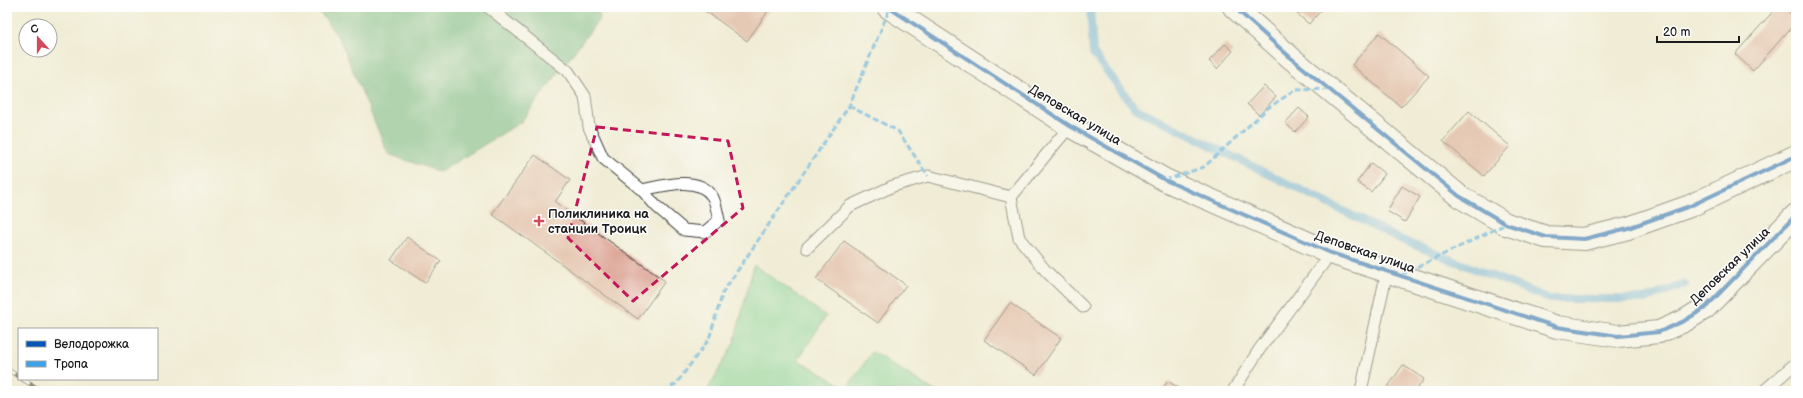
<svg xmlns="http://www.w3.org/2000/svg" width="1803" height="398" font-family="'Balsamiq Sans',sans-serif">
  <rect width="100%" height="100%" fill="#fff"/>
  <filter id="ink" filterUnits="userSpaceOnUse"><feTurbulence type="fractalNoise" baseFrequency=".025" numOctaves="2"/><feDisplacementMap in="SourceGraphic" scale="8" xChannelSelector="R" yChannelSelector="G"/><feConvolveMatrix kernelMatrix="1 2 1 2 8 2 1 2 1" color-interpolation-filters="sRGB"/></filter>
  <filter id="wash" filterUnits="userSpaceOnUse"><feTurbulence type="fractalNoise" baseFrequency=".012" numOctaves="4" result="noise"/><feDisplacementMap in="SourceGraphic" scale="16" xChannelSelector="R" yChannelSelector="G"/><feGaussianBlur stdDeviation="0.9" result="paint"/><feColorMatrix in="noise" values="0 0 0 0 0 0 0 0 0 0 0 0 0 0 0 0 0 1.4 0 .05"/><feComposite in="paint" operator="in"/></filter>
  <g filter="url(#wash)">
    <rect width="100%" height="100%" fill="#f0ecd6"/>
    <path fill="#7cd397" stroke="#4c785a" d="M754 265 826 316 798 360 847 388 872 352 935 391H707L734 343Z"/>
    <path fill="#65b580" stroke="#40684e" d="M316 7H598L600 18 521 122 440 172 388 154 340 40Z"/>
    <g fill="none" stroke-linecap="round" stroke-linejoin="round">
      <path stroke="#6bb1e1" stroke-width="8" d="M1090 7 1093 53 1135 108 1402 240 1550 299H1645L1685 284"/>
    </g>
    <g id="blocks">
      <path fill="#d99d8c" d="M700 7H771L747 41Z
        M1289 7H1324L1309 24Z
        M1777 7H1783L1796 19V22L1753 71 1735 54Z
        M1379 33 1429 76 1401 107 1352 65Z
        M1225 44 1233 51 1217 69 1209 61Z
        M1264 86 1276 97 1259 115 1247 104Z
        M1299 108 1309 117 1295 132 1285 123Z
        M1469 111 1510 146 1484 176 1443 141Z
        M535 155 570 180 555 202 665 281 638 319 492 214Z
        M1371 163 1385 174 1371 192 1357 182Z
        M1402 186 1420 197 1405 222 1387 211Z
        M407 237 441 261 425 283 391 260Z
        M844 241 906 285 878 323 816 279Z
        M1010 303 1061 338 1036 375 984 340Z
        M1403 365 1424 379 1416 391H1385Z
        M1168 381 1183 391H1161Z"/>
    </g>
  </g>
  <g filter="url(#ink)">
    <use href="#blocks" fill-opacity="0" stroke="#3c3b38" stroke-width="1"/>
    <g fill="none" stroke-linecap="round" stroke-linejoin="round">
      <g stroke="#3c3b38" stroke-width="13">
        <path id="service" d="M488 7 568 71 585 96 589 127 603 158 642 190 656 206 684 230 705 232 719 220C717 213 716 202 712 196 698 175 662 186 642 190
          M1070 126 1011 197 1019 238 1046 271 1083 307
          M807 248 850 206 893 186 928 176 1011 197
          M1233 391 1259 350 1331 253
          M1361 391 1387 271
          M1764 391 1796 363"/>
      </g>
      <g stroke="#3c3b38" stroke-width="24">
        <path id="minor" d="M888 7 1070 126 1165 180 1331 253 1557 327 1618 336 1659 332 1684 321 1705 308 1796 215
          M1234 7 1291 58 1459 196 1506 224 1546 237 1584 239 1628 228 1690 206 1796 156"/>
      </g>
      <use href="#service" stroke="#fff" stroke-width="11"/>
      <use href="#minor" stroke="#fff" stroke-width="22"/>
      <g stroke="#1c1c1c" stroke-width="4.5">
        <path id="rail" d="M7 369 19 377
          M22 379 42 391"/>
      </g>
      <use href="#rail" stroke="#fff" stroke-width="3" stroke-dasharray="9" stroke-linecap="butt"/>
      <path stroke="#3da2ea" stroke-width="3" stroke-dasharray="6 3" stroke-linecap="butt" d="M849 106 898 131 928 176
        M1165 180 1204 167 1268 108 1295 90 1328 89
        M1401 275 1506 224
        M663 391 676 384 709 339 723 292 849 106 890 8"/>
      <g stroke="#fff" stroke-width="6">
        <path id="cycleway" d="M888 7 1070 126 1165 180 1331 253 1557 327 1618 336 1659 332 1684 321 1705 308 1796 215
          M1234 7 1291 58 1459 196 1506 224 1546 237 1584 239 1628 228 1690 206 1796 156"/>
      </g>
      <use href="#cycleway" stroke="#0057b8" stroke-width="4"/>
    </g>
  </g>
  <path d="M0 0H1803V398H0ZM597 127 728 141 743 208 633 301 568 238Z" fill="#f0ecd6" fill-opacity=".55" fill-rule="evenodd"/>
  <path fill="none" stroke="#c2185b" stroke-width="3" stroke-dasharray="8 5" stroke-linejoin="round" d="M597 127 728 141 743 208 633 301 568 238Z"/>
  <path fill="#d1495b" stroke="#fff" stroke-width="1.5" d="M537 215h4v4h4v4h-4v4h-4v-4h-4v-4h4z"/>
  <g text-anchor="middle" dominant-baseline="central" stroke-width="3" stroke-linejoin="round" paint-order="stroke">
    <g font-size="13" fill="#1c1c1c" stroke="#fff">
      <text transform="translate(1075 115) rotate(31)">Деповская улица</text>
      <text transform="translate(1365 252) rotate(19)">Деповская улица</text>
      <text transform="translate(1730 266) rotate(-44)">Деповская улица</text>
    </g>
    <g font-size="13" font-weight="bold" fill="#1c1c1c" stroke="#fff" text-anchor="start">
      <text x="548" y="214">Поликлиника на<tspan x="548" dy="15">станции Троицк</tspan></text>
    </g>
  </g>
  <rect width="1803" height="398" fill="none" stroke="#fff" stroke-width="24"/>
  <rect x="18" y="328" width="140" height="52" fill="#ffffff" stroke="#a4a4a4"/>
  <rect x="26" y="341" width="20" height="6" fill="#0057b8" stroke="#a4a4a4"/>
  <text x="54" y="348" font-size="12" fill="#1c1c1c">Велодорожка</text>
  <rect x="26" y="361" width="20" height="6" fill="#3da2ea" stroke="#a4a4a4"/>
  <text x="54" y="368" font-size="12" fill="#1c1c1c">Тропа</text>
  <g transform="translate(38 38) rotate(339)"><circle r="19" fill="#ffffff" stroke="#a4a4a4"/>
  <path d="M0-3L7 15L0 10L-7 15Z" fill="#d1495b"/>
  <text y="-6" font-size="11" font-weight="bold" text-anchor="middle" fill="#1c1c1c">С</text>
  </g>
  <path d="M1657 36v6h82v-6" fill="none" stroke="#1c1c1c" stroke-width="2"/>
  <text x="1663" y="36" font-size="12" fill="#1c1c1c" stroke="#ffffff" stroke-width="3" paint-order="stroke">20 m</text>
</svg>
